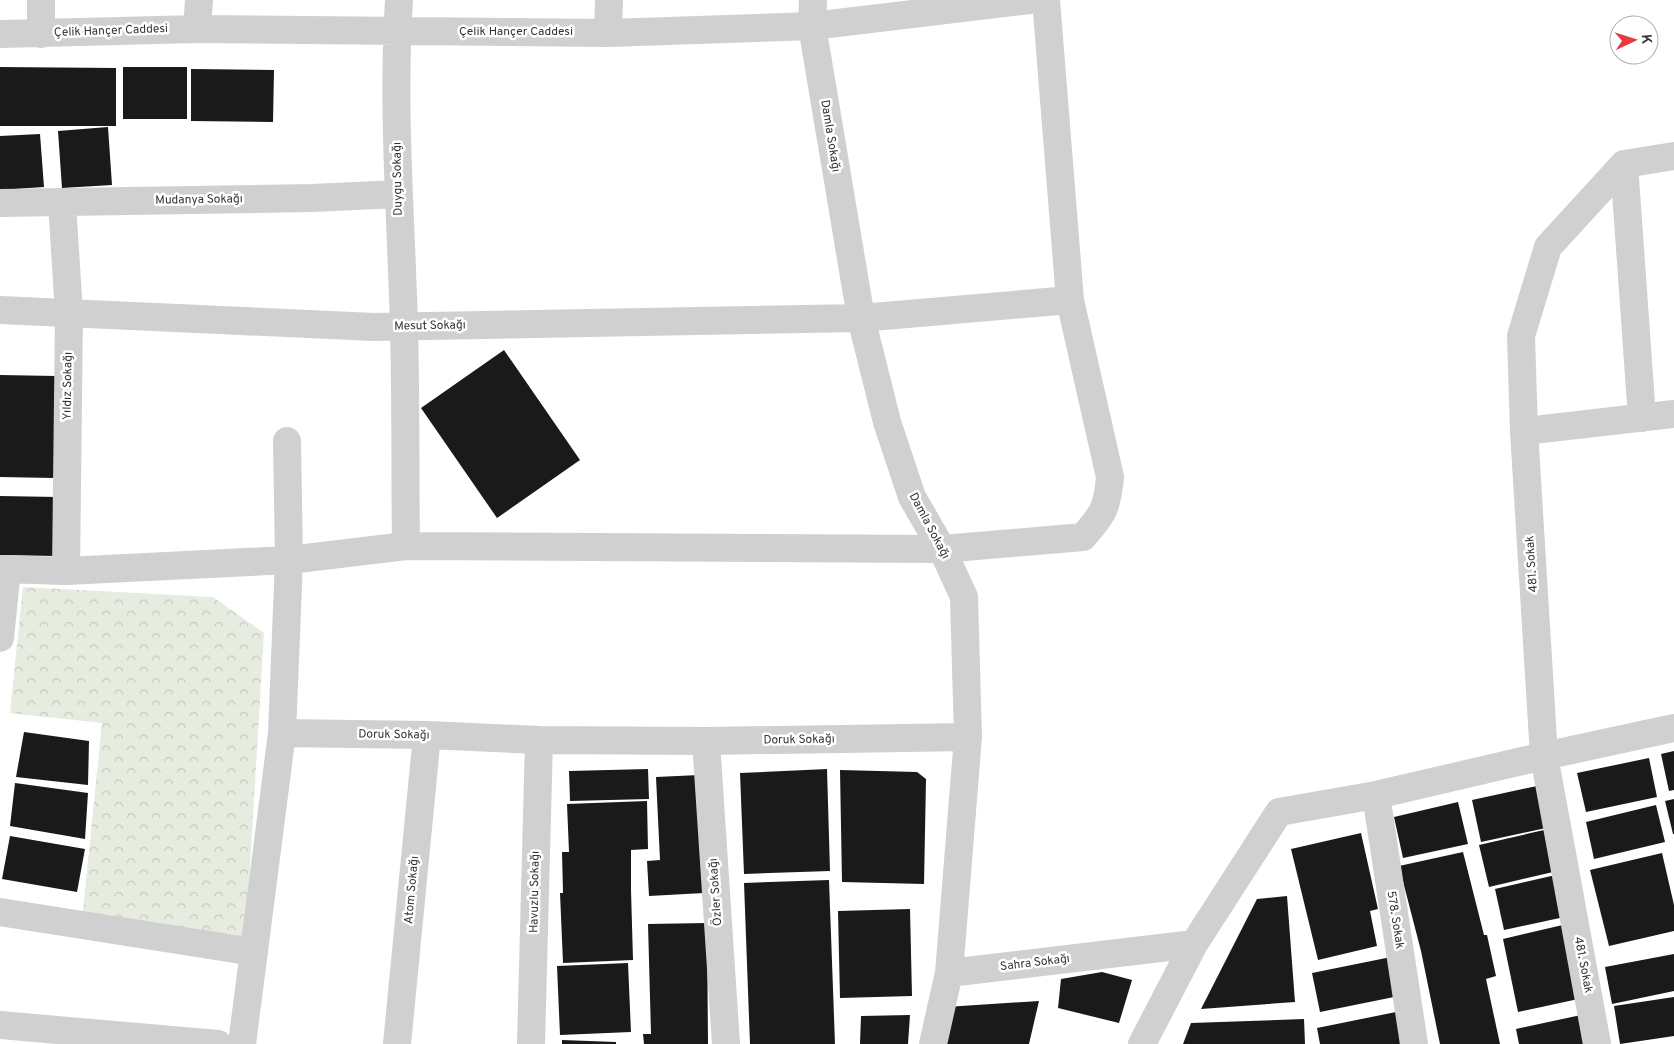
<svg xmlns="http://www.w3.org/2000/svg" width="1674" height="1044" font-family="Overpass,sans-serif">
  <defs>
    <pattern id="forest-crowns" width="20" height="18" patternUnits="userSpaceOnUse" patternTransform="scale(1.25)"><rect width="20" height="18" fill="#e6ecdf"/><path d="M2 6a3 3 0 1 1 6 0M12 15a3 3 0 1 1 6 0" fill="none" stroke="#c6cbc0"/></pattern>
  </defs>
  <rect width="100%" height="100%" fill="#fff"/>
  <path fill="url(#forest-crowns)" d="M23 587 213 597 264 633 245 948 81 930 102 723 10 713Z"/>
  <path fill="#1a1a1a" d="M0 67 116 68V126H0Z
    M123 67H187V119H123Z
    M191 69 274 70 273 122 191 121Z
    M108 127 112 185 62 188 58 131Z
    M40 134 44 187 0 190V136Z
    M504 350 580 460 497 518 421 408Z
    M0 375 56 376 54 478 0 477Z
    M0 496 57 497 56 556 0 555Z
    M24 732 89 741 88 785 16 777Z
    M1674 751V790L1669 791 1661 754Z
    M1649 758 1657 797 1586 812 1577 773Z
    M648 769 649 799 570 801 569 771Z
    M827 769 830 871 744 874 740 773Z
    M840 770 917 772 926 779 924 884 842 882Z
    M699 775 704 893 649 896 647 861 660 860 656 777Z
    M15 783 88 793 85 839 10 826Z
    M1537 786 1546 828 1481 842 1472 800Z
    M1674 799V834H1673L1665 801Z
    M647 801 648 849 631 850V890L633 960 563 963 560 893H563L562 852H569L567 804Z
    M1458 802 1468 844 1403 858 1394 817Z
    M1656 805 1665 842 1594 859 1586 822Z
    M1544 830 1553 872 1489 887 1479 845Z
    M1361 833 1378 909 1370 911 1377 946 1318 960 1291 849Z
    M10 836 85 849 77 892 2 879Z
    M1463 852 1484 935H1487L1496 976 1486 979 1500 1044H1440L1421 951 1399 866Z
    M1662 853 1674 905V931L1609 946 1590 870Z
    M1560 874 1569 916 1504 930 1495 889Z
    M829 880 835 1044H750L744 883Z
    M1287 896 1295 1002 1201 1009 1257 899Z
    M910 909 912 996 840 998 838 911Z
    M707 923 708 1044H644L643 1034H651L648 924Z
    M1567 924 1583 998 1518 1012 1503 939Z
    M1674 954V991L1612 1004 1605 967Z
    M1391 957 1399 996 1320 1012 1312 973Z
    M628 963 631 1032 560 1035 557 966Z
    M1102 972 1132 980 1119 1023 1058 1008 1061 979Z
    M1674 997V1036L1620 1044 1614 1006Z
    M1039 1001 1029 1044H939L946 1007Z
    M1396 1012 1403 1044H1320L1317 1028Z
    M910 1015 908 1044H860L861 1016Z
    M1581 1015 1587 1044H1519L1516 1029Z
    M1304 1019 1305 1044H1183L1191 1023Z
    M562 1040 616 1042V1044H562Z"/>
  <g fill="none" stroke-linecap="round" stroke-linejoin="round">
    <path stroke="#d0d0d0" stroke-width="28" d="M399 0C392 109 401 218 404 326 406 400 405 473 406 546
      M813 0 812 26 861 318 887 422 912 497 942 549 964 597 968 737 949 973 933 1044
      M197 29 199 0
      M608 33 609 0
      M0 34 197 29 608 33 812 26 1030 0
      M41 34V0
      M1624 164 1642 418
      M0 203 312 198 398 194
      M62 203 69 313 66 571
      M0 310 374 327 861 318 1070 300
      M1524 431 1674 414
      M287 441 289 560 406 546 942 549 1083 537C1104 513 1107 508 1110 477L1070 300 1046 0
      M0 569 66 571 289 560 282 733 427 735 539 740 706 741 968 737
      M0 638 7 569
      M706 741 726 1044
      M1376 795 1414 1044
      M0 912 254 952
      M949 973 1194 944
      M0 1025 218 1044
      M242 1044 282 733
      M397 1044 427 735
      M531 1044 539 740
      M1142 1044 1194 944 1279 812 1376 795 1544 756 1674 728
      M1597 1044 1544 756 1524 431 1521 336 1548 247 1624 164 1674 156"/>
  </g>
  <g text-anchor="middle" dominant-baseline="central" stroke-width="5" stroke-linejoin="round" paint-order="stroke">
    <g font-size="12" fill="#333" stroke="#fff">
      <text transform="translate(111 31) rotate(-2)">Çelik Hançer Caddesi</text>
      <text x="516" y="32">Çelik Hançer Caddesi</text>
      <text transform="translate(830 136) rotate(81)">Damla Sokağı</text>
      <text transform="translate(398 179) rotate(-91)">Duygu Sokağı</text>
      <text transform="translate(199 200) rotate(-1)">Mudanya Sokağı</text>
      <text transform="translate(430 326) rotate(-1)">Mesut Sokağı</text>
      <text transform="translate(68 386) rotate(-89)">Yıldız Sokağı</text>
      <text transform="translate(929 526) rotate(62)">Damla Sokağı</text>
      <text transform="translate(1532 564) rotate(-94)">481. Sokak</text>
      <text transform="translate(394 735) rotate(1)">Doruk Sokağı</text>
      <text transform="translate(799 740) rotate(-1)">Doruk Sokağı</text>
      <text transform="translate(412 890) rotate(-85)">Atom Sokağı</text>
      <text transform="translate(535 892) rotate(-89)">Havuzlu Sokağı</text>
      <text transform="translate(716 892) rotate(-94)">Özler Sokağı</text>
      <text transform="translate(1395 920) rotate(81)">578. Sokak</text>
      <text transform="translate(1035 963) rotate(-7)">Sahra Sokağı</text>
      <text transform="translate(1583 965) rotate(79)">481. Sokak</text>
    </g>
  </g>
  <g transform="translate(1634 40) rotate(86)"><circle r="24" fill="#ffffff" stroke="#adadad"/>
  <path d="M0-4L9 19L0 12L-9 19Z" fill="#e63946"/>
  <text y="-8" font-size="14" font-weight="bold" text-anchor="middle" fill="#333333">K</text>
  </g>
</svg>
